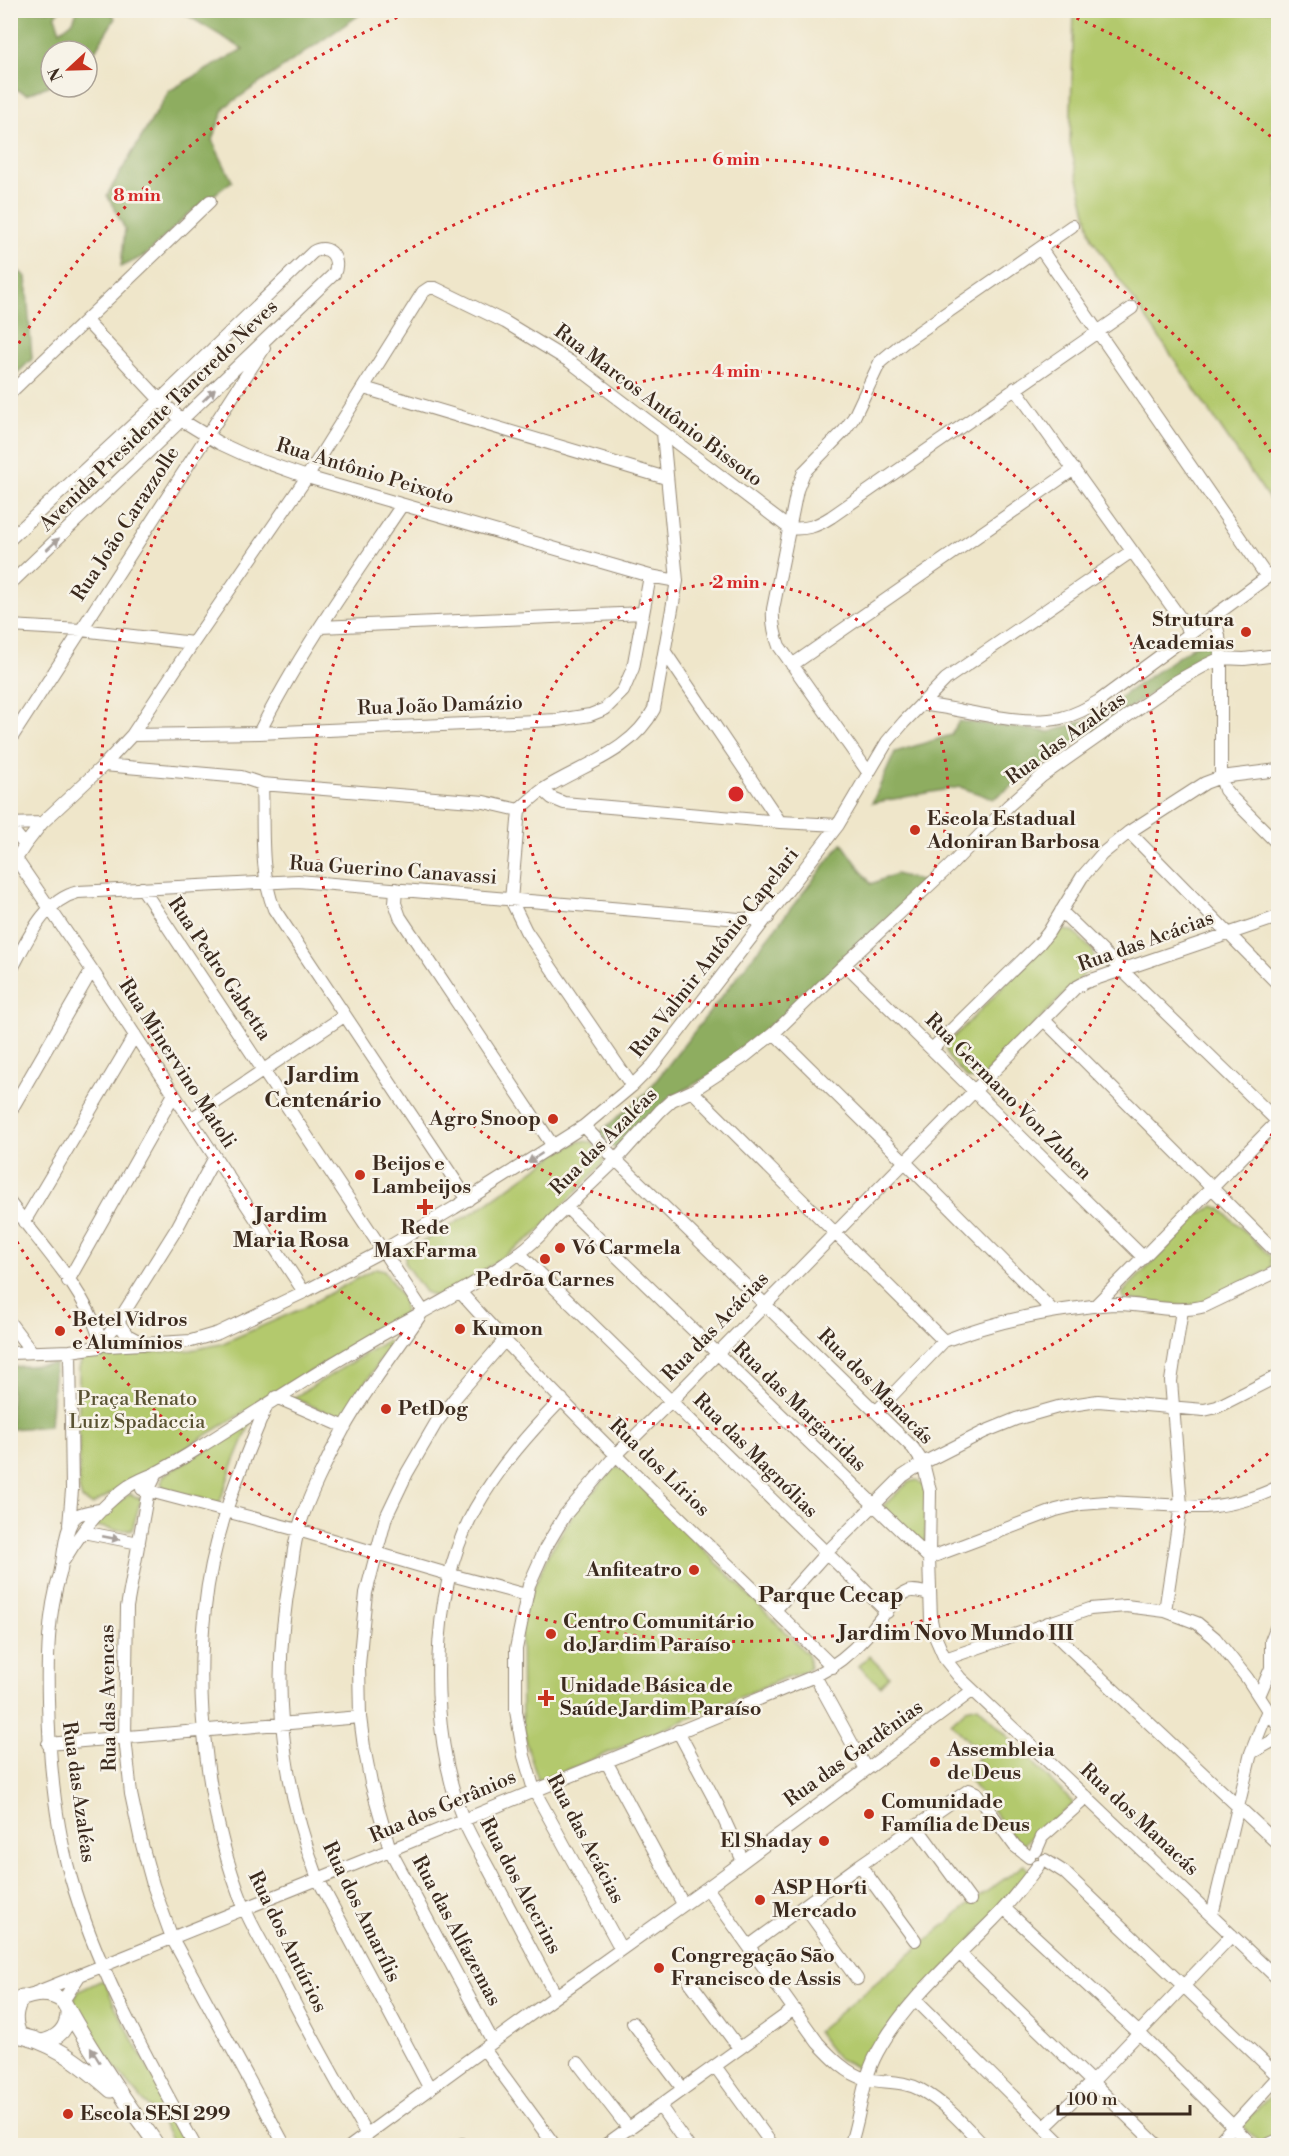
<svg xmlns="http://www.w3.org/2000/svg" width="1289" height="2156" font-family="'Libre Bodoni',serif">
  <rect width="100%" height="100%" fill="#f7f3e8"/>
  <filter id="ink" filterUnits="userSpaceOnUse"><feTurbulence type="fractalNoise" baseFrequency=".0167" numOctaves="2"/><feDisplacementMap in="SourceGraphic" scale="12" xChannelSelector="R" yChannelSelector="G"/><feConvolveMatrix kernelMatrix="1 2 1 2 8 2 1 2 1" color-interpolation-filters="sRGB"/></filter>
  <filter id="wash" filterUnits="userSpaceOnUse"><feTurbulence type="fractalNoise" baseFrequency=".008" numOctaves="4" result="noise"/><feDisplacementMap in="SourceGraphic" scale="24" xChannelSelector="R" yChannelSelector="G"/><feGaussianBlur stdDeviation="1.35" result="paint"/><feColorMatrix in="noise" values="0 0 0 0 0 0 0 0 0 0 0 0 0 0 0 0 0 1.4 0 .05"/><feComposite in="paint" operator="in"/></filter>
  <g filter="url(#wash)">
    <rect width="100%" height="100%" fill="#efe6ca"/>
    <path fill="#b3c96d" stroke="#777a46" stroke-width="1.5" d="M1074 11H1278V512L1092 239 1070 144Z
      M1062 930 1073 931 1093 951 1095 963 985 1075 976 1080 967 1078 949 1058 946 1049 950 1041 1057 932Z
      M580 1141 592 1142 605 1161 536 1234 453 1291 435 1296 425 1292 405 1264V1252L474 1212 558 1153Z
      M1214 1206 1221 1209 1271 1257V1269L1195 1307 1123 1299 1122 1295 1127 1288 1200 1214Z
      M376 1268 384 1270 403 1299 405 1314 92 1505 82 1499 79 1489V1368L82 1359 115 1355 191 1350 221 1344 303 1308Z
      M386 1341 391 1343 343 1419 293 1398Z
      M251 1422 232 1467 219 1504 164 1488 161 1483 164 1475Z
      M615 1468H621L629 1474 808 1655 810 1668 803 1672 782 1679 539 1782 529 1753 522 1722 521 1616 549 1553 576 1510Z
      M917 1480 926 1487 925 1542 919 1544 883 1506 909 1482Z
      M130 1494 141 1499 132 1530H116L95 1526 96 1518Z
      M869 1656 889 1676 880 1686 859 1666Z
      M978 1706 1074 1804 1020 1846 965 1774 981 1754 951 1723 966 1709Z
      M1024 1865 1032 1872 874 2048 862 2070 837 2058 817 2032 972 1902Z
      M100 1981H105L113 2002 189 2145H174L162 2123 87 2034 72 2002 79 1991Z
      M1278 2088V2135L1260 2142 1241 2125Z"/>
    <path fill="#8ead60" stroke="#646c3f" stroke-width="1.5" d="M11 10 59 11 55 16 60 31 73 21 77 11H110L115 18 87 64V51H51V85L27 94 11 87Z
      M180 11H365L225 107 212 140 232 181 186 216 146 255 121 267 125 229 107 195 169 91 243 49Z
      M11 265 26 277 32 359 11 379Z
      M1212 644 1208 655 993 799 960 787 872 803 895 752 951 735 959 721 1050 732 1087 720 1195 645Z
      M842 843 871 884 896 874 924 882 743 1057 668 1099 615 1149 599 1133 647 1092Z
      M55 1364 50 1426 11 1429V1367Z"/>
  </g>
  <g filter="url(#ink)">
    <g fill="none" stroke-linecap="round" stroke-linejoin="round">
      <g stroke="#958874" stroke-width="14">
        <path id="minor" d="M1040 248 1267 577
          M86 321 160 400 183 421 219 443 245 455 307 477 650 576 677 581
          M364 388 666 478
          M1015 388 1191 633
          M10 393 210 201
          M789 528C806 530 817 526 831 517L1132 308
          M10 539 160 400 313 252C330 242 341 260 334 274L10 584
          M1211 620 1217 627 1219 636 1221 658V777L1225 790 1231 797 1278 844
          M10 626 81 630 193 643
          M320 627 643 613
          M665 652 780 822
          M792 665 1074 469
          M921 704C963 709 1021 727 1061 718 1075 715 1087 708 1099 701L1278 569
          M259 733C299 653 352 579 402 505
          M132 735 259 733 558 720 590 715 605 709 623 691 633 668 650 576
          M10 740 264 348
          M104 765 241 777 262 784 484 802 519 810
          M868 772 779 646C774 633 772 623 773 609L797 490 804 472 844 431 854 417 880 362 903 343 1072 226
          M262 784C264 825 259 871 274 909L468 1200
          M543 790 552 798 564 803 780 822 838 825
          M519 810C527 803 535 795 544 789 582 765 632 752 654 709L677 581 663 433
          M519 810 511 900 526 931 632 1086
          M10 824 42 823
          M10 827 25 845 16 859 10 856
          M1129 832 1278 984
          M25 845 42 823 104 765 132 735 193 643 307 477 423 292 429 288H435L505 322 569 361 789 528
          M16 859 92 970 304 1292
          M142 888 423 1311C397 1350 367 1387 344 1428 329 1455 306 1501 298 1531 294 1544 293 1558 291 1571 271 1679 279 1776 318 1879L430 2089
          M396 889 395 903 400 917 553 1146
          M1061 911 1278 1122
          M845 964 1143 1257
          M10 972C27 942 42 901 78 892L298 881 739 919 768 918
          M1045 1021 1278 1254
          M774 1033 905 1162 1053 1311
          M932 1049 1039 944 1048 933 1082 877 1102 854 1129 832 1205 783 1221 777 1278 770
          M692 1091 944 1341
          M10 1112 92 970
          M191 1119 344 1016
          M584 1126 616 1160 913 1448 923 1463 930 1491 929 1558 931 1620 934 1634 945 1659 960 1678 1278 1979
          M10 1203C42 1246 83 1288 100 1338
          M566 1207 929 1558 1056 1510 1081 1504 1107 1502 1205 1507C1231 1505 1256 1498 1278 1487
          M24 1222 135 1035
          M519 1253 887 1612
          M68 1281 174 1094
          M461 1293C578 1423 708 1544 833 1667
          M1095 1306 1278 1121
          M118 1322 127 1335 142 1343
          M10 1323 32 1352
          M106 1338 118 1322 177 1228 215 1157
          M109 1346 191 1341 218 1333 304 1292 382 1251 454 1208 584 1126 632 1086 653 1065 838 825 887 742 904 722 946 679 1132 551
          M10 1353 70 1351 99 1347
          M276 1397 345 1427
          M267 1405C239 1470 212 1538 205 1608 194 1704 208 1818 244 1907 253 1929 266 1950 278 1971 306 2027 336 2081 367 2135
          M876 1412 944 1341C987 1324 1032 1314 1078 1308 1091 1306 1105 1304 1119 1304 1148 1305 1177 1314 1205 1306L1278 1271
          M157 1472 148 1491 127 1607 125 1737 131 1794 141 1841 153 1885 172 1938 285 2146
          M142 1489 298 1530 451 1575 526 1595
          M104 1509C96 1511 86 1511 78 1515 64 1523 64 1559 60 1574 48 1613 47 1658 48 1700 49 1758 54 1818 70 1875 97 1971 147 2058 195 2146
          M69 1525 72 1490 70 1351
          M83 1532 139 1543
          M64 1560C80 1533 103 1504 129 1486 137 1481 146 1477 154 1474 169 1466 183 1458 197 1449 272 1402 345 1353 423 1312 462 1290 527 1257 552 1221L616 1160 660 1111 672 1100 692 1091 744 1057 774 1033 845 964 950 866 1008 806 1042 776 1177 681 1204 666 1221 658 1244 659 1278 655
          M775 1610 826 1553 903 1476 923 1463 984 1432 1016 1419 1058 1407 1098 1401 1204 1410 1217 1407 1278 1376
          M1165 1611 1181 1505 1171 1381 1182 1310
          M1048 1623 1055 1634 1066 1645 1278 1844
          M945 1659 1090 1609 1126 1606 1165 1611 1197 1623 1215 1638 1247 1678 1278 1726
          M815 1676 866 1769
          M1259 1696 1271 1668V1641L1278 1623
          M678 1731 717 1804 743 1861
          M48 1744 360 1717
          M1251 1753 1278 1738
          M606 1761 683 1904
          M916 1826 970 1900
          M1036 1851 1042 1837 1087 1797
          M1045 1860 1064 1872 1278 2076
          M860 1865 915 1940
          M707 1888 818 2043C831 2057 847 2074 866 2079 886 2083 902 2080 921 2090 945 2103 965 2126 984 2146
          M804 1906 857 1979
          M1004 1908 1138 2032 1253 2146
          M1212 1915 1251 1753 1268 1710
          M749 1946 860 1865 969 1790 976 1793 1015 1846 1029 1857
          M621 1949 534 1790 524 1756 516 1711V1649L529 1585 546 1547 565 1515 616 1455 671 1401 1075 988 1086 982 1278 917
          M959 1953 1158 2146
          M690 1982 739 2048
          M35 1993 390 1850 815 1676C835 1666 851 1653 866 1636 877 1625 894 1597 907 1592 914 1589 923 1593 930 1594
          M556 1996C535 1957 515 1918 494 1879 484 1859 471 1839 463 1819 428 1731 428 1592 475 1509 499 1467 529 1433 562 1399
          M916 2000 1063 2146
          M63 2001 79 1976
          M633 2023 683 2089
          M493 2042 390 1850 371 1783 364 1747 360 1717 359 1665 366 1593 386 1517 407 1473 436 1423 455 1398 504 1341
          M484 2049 555 2146
          M578 2063 629 2129
          M715 2066 773 2146
          M660 2106 688 2146
          M1045 2127 1093 2081 1232 1935
          M462 2144 463 2146
          M351 2146 556 1996 707 1888 972 1691
          M604 2146 794 2009
          M850 2146C861 2115 861 2083 877 2053 905 2001 953 1961 994 1919 1010 1903 1024 1884 1038 1866
          M1215 2146 1278 2077
          M1265 2146 1278 2140"/>
      </g>
      <g stroke="#958874" stroke-width="17">
        <path id="major" d="M10 2004C28 1995 46 1989 63 2001 82 2035 103 2068 125 2100 135 2116 147 2129 157 2146
          M10 2034C51 2039 81 2064 111 2090
          M20 2036C13 2022 14 2010 22 1997
          M42 2042C59 2038 69 2028 68 2010"/>
      </g>
      <use href="#minor" stroke="#fff" stroke-width="12"/>
      <use href="#major" stroke="#fff" stroke-width="15"/>
    </g>
    <defs><path id="oneway-solid" d="M-6-.8H1V-3.2L6.5 0L1 3.2V.8H-6Z" transform="scale(1.5)"/></defs>
    <g fill="#a79f9a">
      <use href="#oneway-solid" transform="translate(209 395) rotate(-44)"/>
      <use href="#oneway-solid" transform="translate(53 544) rotate(-43)"/>
      <use href="#oneway-solid" transform="translate(535 1158) rotate(147)"/>
      <use href="#oneway-solid" transform="translate(111 1538) rotate(11)"/>
      <use href="#oneway-solid" transform="translate(95 2055) rotate(-122)"/>
    </g>
  </g>
  <g fill="none" stroke="#d62828" stroke-width="3" stroke-dasharray="3 6">
    <circle cx="736" cy="794" r="212"/>
    <circle cx="736" cy="794" r="423"/>
    <path d="M1277 1126A635 635 0 1 1 1277 462"/>
    <path d="M1275 1448A847 847 0 0 1 14 1237M14 351A847 847 0 0 1 412 11M1060 11A847 847 0 0 1 1275 140"/>
  </g>
  <g fill="#c8321e" stroke="#f7f3e8" stroke-width="2">
    <circle cx="1246" cy="632" r="6"/>
    <circle cx="915" cy="830" r="6"/>
    <circle cx="553" cy="1119" r="6"/>
    <circle cx="360" cy="1175" r="6"/>
    <path d="M422 1198h6v6h6v6h-6v6h-6v-6h-6v-6h6z"/>
    <circle cx="560" cy="1248" r="6"/>
    <circle cx="545" cy="1259" r="6"/>
    <circle cx="460" cy="1329" r="6"/>
    <circle cx="60" cy="1331" r="6"/>
    <circle cx="386" cy="1409" r="6"/>
    <circle cx="694" cy="1570" r="6"/>
    <circle cx="551" cy="1634" r="6"/>
    <path d="M543 1689h6v6h6v6h-6v6h-6v-6h-6v-6h6z"/>
    <circle cx="935" cy="1762" r="6"/>
    <circle cx="869" cy="1814" r="6"/>
    <circle cx="824" cy="1841" r="6"/>
    <circle cx="760" cy="1900" r="6"/>
    <circle cx="659" cy="1968" r="6"/>
    <circle cx="68" cy="2114" r="6"/>
  </g>
  <g text-anchor="middle" dominant-baseline="central" stroke-width="5" stroke-linejoin="round" paint-order="stroke">
    <g font-size="20" fill="#3b2a1e" stroke="#f7f3e8">
      <text transform="translate(658 406) rotate(37)">Rua Marcos Antônio Bissoto</text>
      <text transform="translate(159 416) rotate(-44)">Avenida Presidente Tancredo Neves</text>
      <text transform="translate(365 472) rotate(17)">Rua Antônio Peixoto</text>
      <text transform="translate(126 524) rotate(-57)">Rua João Carazzolle</text>
      <text transform="translate(440 706) rotate(-2)">Rua João Damázio</text>
      <text transform="translate(1066 739) rotate(-36)">Rua das Azaléas</text>
      <text transform="translate(393 871) rotate(4)">Rua Guerino Canavassi</text>
      <text transform="translate(1146 942) rotate(-20)">Rua das Acácias</text>
      <text transform="translate(715 953) rotate(-52)">Rua Valmir Antônio Capelari</text>
      <text transform="translate(219 969) rotate(56)">Rua Pedro Gabetta</text>
      <text transform="translate(177 1064) rotate(57)">Rua Minervino Matoli</text>
      <text transform="translate(1008 1097) rotate(45)">Rua Germano Von Zuben</text>
      <text transform="translate(604 1142) rotate(-45)">Rua das Azaléas</text>
      <text transform="translate(716 1327) rotate(-46)">Rua das Acácias</text>
      <text transform="translate(875 1387) rotate(45)">Rua dos Manacás</text>
      <text transform="translate(799 1407) rotate(44)">Rua das Margaridas</text>
      <text transform="translate(755 1456) rotate(45)">Rua das Magnólias</text>
      <text transform="translate(659 1468) rotate(44)">Rua dos Lírios</text>
      <text transform="translate(109 1698) rotate(-91)">Rua das Avencas</text>
      <text transform="translate(854 1754) rotate(-36)">Rua das Gardênias</text>
      <text transform="translate(78 1792) rotate(82)">Rua das Azaléas</text>
      <text transform="translate(443 1807) rotate(-23)">Rua dos Gerânios</text>
      <text transform="translate(1139 1820) rotate(43)">Rua dos Manacás</text>
      <text transform="translate(585 1839) rotate(62)">Rua das Acácias</text>
      <text transform="translate(520 1886) rotate(62)">Rua dos Alecrins</text>
      <text transform="translate(361 1912) rotate(64)">Rua dos Amarílis</text>
      <text transform="translate(456 1931) rotate(62)">Rua das Alfazemas</text>
      <text transform="translate(287 1942) rotate(64)">Rua dos Antúrios</text>
    </g>
    <g font-size="20" font-weight="bold" fill="#3b2a1e" stroke="#f7f3e8" text-anchor="start">
      <text x="1234" y="620" text-anchor="end">Strutura<tspan x="1234" dy="23">Academias</tspan></text>
      <text x="927" y="819">Escola Estadual<tspan x="927" dy="23">Adoniran Barbosa</tspan></text>
      <text x="541" y="1119" text-anchor="end">Agro Snoop</text>
      <text x="372" y="1164">Beijos e<tspan x="372" dy="23">Lambeijos</tspan></text>
      <text x="425" y="1228" text-anchor="middle">Rede<tspan x="425" dy="23">MaxFarma</tspan></text>
      <text x="572" y="1248">Vó Carmela</text>
      <text x="545" y="1280" text-anchor="middle">Pedrõa Carnes</text>
      <text x="72" y="1320">Betel Vidros<tspan x="72" dy="23">e Alumínios</tspan></text>
      <text x="472" y="1329">Kumon</text>
      <text x="398" y="1409">PetDog</text>
      <text x="682" y="1570" text-anchor="end">Anfiteatro</text>
      <text x="563" y="1622">Centro Comunitário<tspan x="563" dy="23">do Jardim Paraíso</tspan></text>
      <text x="560" y="1686">Unidade Básica de<tspan x="560" dy="23">Saúde Jardim Paraíso</tspan></text>
      <text x="947" y="1750">Assembleia<tspan x="947" dy="23">de Deus</tspan></text>
      <text x="881" y="1802">Comunidade<tspan x="881" dy="23">Família de Deus</tspan></text>
      <text x="812" y="1841" text-anchor="end">El Shaday</text>
      <text x="772" y="1888">ASP Horti<tspan x="772" dy="23">Mercado</tspan></text>
      <text x="671" y="1956">Congregação São<tspan x="671" dy="23">Francisco de Assis</tspan></text>
      <text x="80" y="2114">Escola SESI 299</text>
    </g>
    <g font-size="20" fill="#595232" stroke="#f7f3e8">
      <text x="137" y="1399">Praça Renato<tspan x="137" dy="23">Luiz Spadaccia</tspan></text>
    </g>
    <g font-size="22" font-weight="bold" fill="#3b2a1e" stroke="#f7f3e8">
      <text x="323" y="1075">Jardim<tspan x="323" dy="25">Centenário</tspan></text>
      <text x="291" y="1215">Jardim<tspan x="291" dy="25">Maria Rosa</tspan></text>
      <text x="831" y="1595">Parque Cecap</text>
      <text x="956" y="1633">Jardim Novo Mundo III</text>
    </g>
  </g>
  <circle cx="736" cy="794" r="9" fill="#d62828" stroke="#f7f3e8" stroke-width="3"/>
  <g font-size="18" text-anchor="middle" font-weight="bold" fill="#d62828" stroke="#f7f3e8" stroke-width="5" stroke-linejoin="round" paint-order="stroke">
    <text x="736" y="165">6 min</text>
    <text x="137" y="201">8 min</text>
    <text x="736" y="377">4 min</text>
    <text x="736" y="588">2 min</text>
  </g>
  <rect width="1289" height="2156" fill="none" stroke="#f7f3e8" stroke-width="36"/>
  <g transform="translate(69 69) rotate(248)"><circle r="28" fill="#f7f3e8" stroke="#aca397" stroke-width="1.5"/>
  <path d="M0-4.5L10 22L0 15L-10 22Z" fill="#c8321e"/>
  <text y="-9" font-size="16" font-weight="bold" text-anchor="middle" fill="#3b2a1e">N</text>
  </g>
  <path d="M1058 2105v9h132v-9" fill="none" stroke="#3b2a1e" stroke-width="3"/>
  <text x="1067" y="2105" font-size="18" fill="#3b2a1e" stroke="#f7f3e8" stroke-width="4.5" paint-order="stroke">100 m</text>
</svg>
